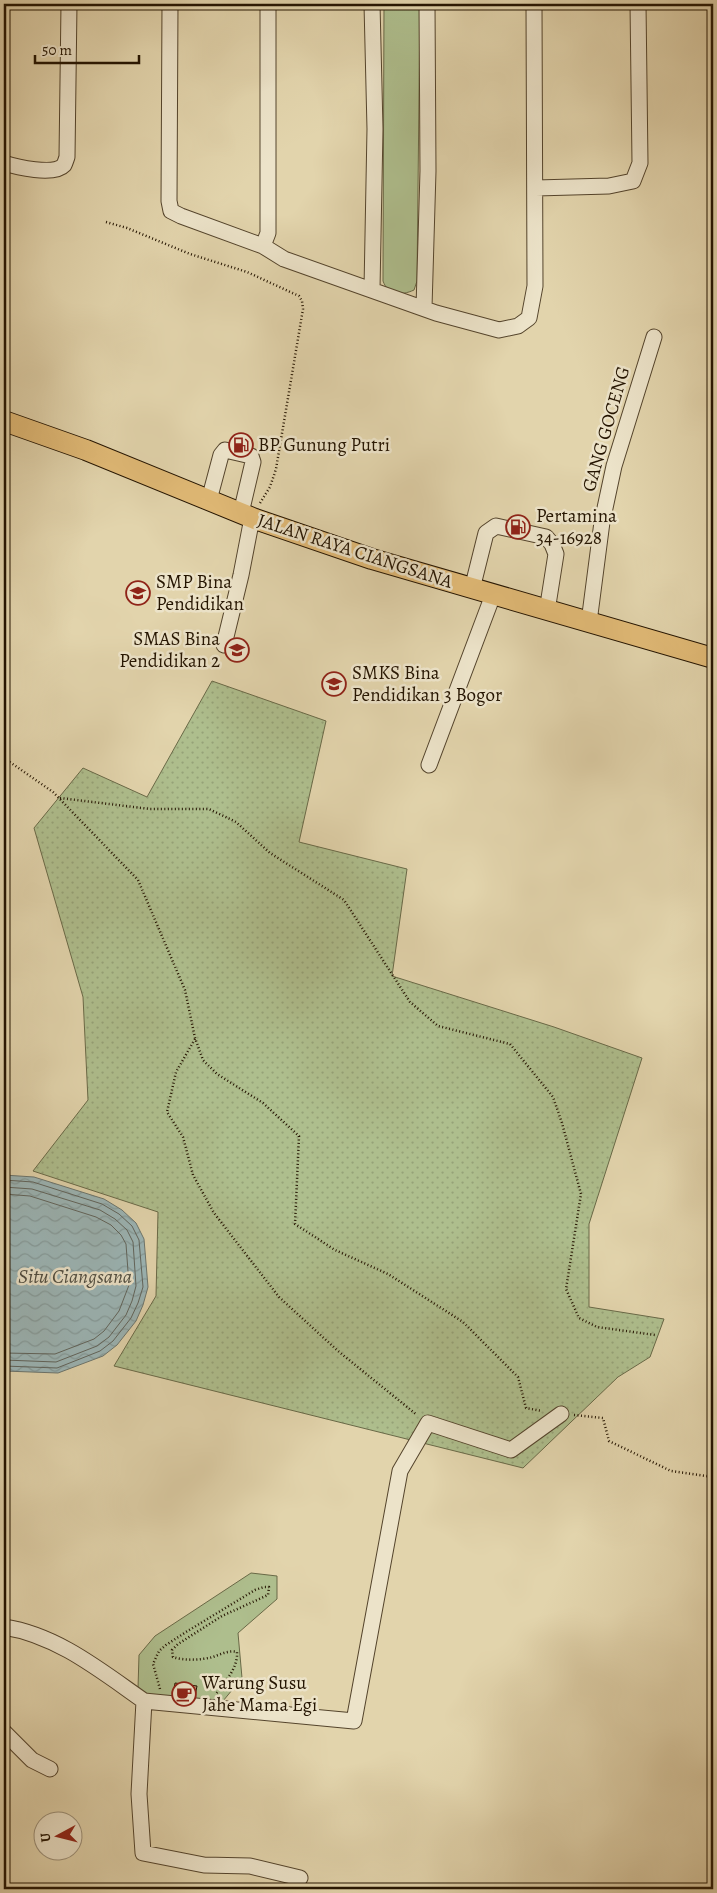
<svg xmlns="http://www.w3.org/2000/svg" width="717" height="1893" font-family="Alegreya,serif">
  <defs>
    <pattern id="grass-dots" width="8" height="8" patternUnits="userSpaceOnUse" patternTransform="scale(1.25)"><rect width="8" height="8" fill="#aebe8d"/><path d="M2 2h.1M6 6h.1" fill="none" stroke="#96a278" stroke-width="1.8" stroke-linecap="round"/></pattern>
    <pattern id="water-waves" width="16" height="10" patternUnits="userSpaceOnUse" patternTransform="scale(1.25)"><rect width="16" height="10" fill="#9bb5b6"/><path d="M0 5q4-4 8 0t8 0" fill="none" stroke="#859b9b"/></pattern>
    <pattern id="building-hatch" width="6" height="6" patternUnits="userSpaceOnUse" patternTransform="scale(1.25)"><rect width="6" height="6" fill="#d6a87f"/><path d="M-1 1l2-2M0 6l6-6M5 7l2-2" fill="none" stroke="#ad8866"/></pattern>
  </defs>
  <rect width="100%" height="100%" fill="#e2d4ac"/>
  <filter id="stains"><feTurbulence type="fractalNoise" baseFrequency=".004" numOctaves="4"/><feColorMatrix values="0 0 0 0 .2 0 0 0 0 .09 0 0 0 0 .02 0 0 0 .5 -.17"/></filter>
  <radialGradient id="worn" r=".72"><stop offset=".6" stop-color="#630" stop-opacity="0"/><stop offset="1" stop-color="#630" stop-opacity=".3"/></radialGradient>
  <path fill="url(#grass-dots)" stroke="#696947" d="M212 681 326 721 299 842 407 869 392 976 554 1027 642 1058 589 1224V1307L664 1319 650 1357 618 1377 523 1468 114 1366 156 1296 158 1212 33 1171 88 1100 83 997 34 828 83 768 147 797Z"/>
  <path fill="#aebe8d" stroke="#696947" d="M384 4H420L417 281 414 290C401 296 388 295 383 281Z
    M251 1573 277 1576V1599L238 1633 242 1678 223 1701H144L138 1688 139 1655 155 1636Z"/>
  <path fill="url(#water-waves)" stroke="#6b756e" d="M4 1175 34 1177 104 1199 122 1210 136 1223 144 1239 148 1287 143 1305 136 1321 117 1345 103 1356 58 1373 4 1371Z"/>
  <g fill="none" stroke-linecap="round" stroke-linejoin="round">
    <path stroke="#60645c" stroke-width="1" d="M4 1180 33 1182 102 1204 119 1214 132 1226 139 1240 143 1287 138 1303 131 1318 113 1341 100 1351 57 1368 4 1366
      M4 1187 32 1189 100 1210 115 1219 127 1230 133 1242 136 1286 132 1301 126 1315 109 1337 97 1346 56 1362 4 1360
      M4 1194 30 1196 96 1217 111 1225 121 1235 126 1244 129 1285 119 1311 104 1331 94 1339 55 1354 4 1353"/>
  </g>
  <path fill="url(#building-hatch)" stroke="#241401" d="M175 1683 197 1686 195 1696 173 1694Z"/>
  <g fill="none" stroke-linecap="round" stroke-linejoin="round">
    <g stroke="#54442c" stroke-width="17">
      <path id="minor" d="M170 4 169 201 171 211 181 216 263 246 284 259 436 313 499 330 518 326 529 318 535 286 534 4
        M372 4 375 129 372 289
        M4 163C16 167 54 176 64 165 65 163 66 160 67 157L69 4
        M536 188 609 186 633 181 640 163 638 4
        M263 246 268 233V4
        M424 308 428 171 427 4
        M209 500 221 455 225 450 251 456 253 462 241 513
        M472 589 486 533 496 526 546 537 552 544 556 554 547 611
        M589 622 602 522 614 466 654 337
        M224 645 241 575 252 518
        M429 765 493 595
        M4 1627C57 1635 101 1671 144 1701L139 1794 143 1853 204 1865 250 1866 300 1878
        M144 1701 354 1721 400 1471 428 1423 511 1450 561 1414
        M4 1732 32 1760 50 1769"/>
    </g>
    <g stroke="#241401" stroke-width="22">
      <path id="major" d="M4 421 86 450 255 519 372 559 713 658"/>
    </g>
    <path stroke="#241401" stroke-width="2.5" stroke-dasharray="1 2.5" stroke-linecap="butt" d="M106 222 127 228 190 254 247 272 299 296 302 301 303 309 276 469 270 487 260 503
      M4 758 53 792 138 880 185 990 195 1038 203 1060 217 1074 263 1103 299 1136 295 1224 335 1250 388 1274 463 1322 518 1377 526 1408 542 1411
      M60 798 150 809H209L236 822 270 853 344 900 410 1002 438 1026 510 1044 553 1097 562 1123 581 1194 566 1289 579 1318 597 1327 655 1335
      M195 1039 176 1072 167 1112 183 1137 193 1175 214 1213 279 1297 338 1351 417 1415
      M574 1415 603 1418 609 1441 671 1471 713 1477
      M160 1689 153 1664 159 1651 166 1645 186 1632 255 1590 264 1587H269L268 1595 222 1616 178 1644 172 1650 173 1657C185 1661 201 1660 213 1657 221 1654 229 1650 237 1652 238 1668 225 1682 216 1694"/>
    <use href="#minor" stroke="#ece3c9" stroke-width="15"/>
    <use href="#major" stroke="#e1ba76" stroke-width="20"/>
  </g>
  <defs>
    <g id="fuel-ring" transform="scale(1.25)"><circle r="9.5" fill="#ece3c9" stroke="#8f2418" stroke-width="1.5"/><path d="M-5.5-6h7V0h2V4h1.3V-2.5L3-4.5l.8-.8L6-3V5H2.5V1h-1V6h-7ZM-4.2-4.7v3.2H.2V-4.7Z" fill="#8f2418"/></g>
    <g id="school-ring" transform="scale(1.25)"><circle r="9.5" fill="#ece3c9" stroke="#8f2418" stroke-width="1.5"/><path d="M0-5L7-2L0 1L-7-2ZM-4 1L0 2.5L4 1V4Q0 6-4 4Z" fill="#8f2418"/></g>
    <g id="cafe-ring" transform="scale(1.25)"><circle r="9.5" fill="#ece3c9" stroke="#8f2418" stroke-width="1.5"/><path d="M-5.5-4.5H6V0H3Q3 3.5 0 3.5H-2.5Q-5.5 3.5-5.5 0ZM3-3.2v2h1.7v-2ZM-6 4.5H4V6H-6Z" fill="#8f2418"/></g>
  </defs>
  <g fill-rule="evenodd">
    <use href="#fuel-ring" x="241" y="445"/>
    <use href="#fuel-ring" x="518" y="527"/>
    <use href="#school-ring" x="138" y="593"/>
    <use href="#school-ring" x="237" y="650"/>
    <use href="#school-ring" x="334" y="684"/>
    <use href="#cafe-ring" x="184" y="1694"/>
  </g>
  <g text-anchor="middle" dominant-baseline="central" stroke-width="5" stroke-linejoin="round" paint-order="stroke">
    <g font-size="19" fill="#241401" stroke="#ece3c9">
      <text transform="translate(606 429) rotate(-74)">GANG GOCENG</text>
      <text transform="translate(355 551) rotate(18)">JALAN RAYA CIANGSANA</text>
    </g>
    <g font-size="19" fill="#241401" stroke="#ece3c9" text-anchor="start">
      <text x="258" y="445">BP Gunung Putri</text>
      <text x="536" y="516">Pertamina<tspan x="536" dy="22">34-16928</tspan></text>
      <text x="156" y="582">SMP Bina<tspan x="156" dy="22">Pendidikan</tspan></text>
      <text x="220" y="639" text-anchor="end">SMAS Bina<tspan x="220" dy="22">Pendidikan 2</tspan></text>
      <text x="352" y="673">SMKS Bina<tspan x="352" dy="22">Pendidikan 3 Bogor</tspan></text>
      <text x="202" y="1683">Warung Susu<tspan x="202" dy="22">Jahe Mama Egi</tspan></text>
    </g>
    <g font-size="20" font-style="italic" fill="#4e4c40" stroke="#ece3c9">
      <text x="75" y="1276">Situ Ciangsana</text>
    </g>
  </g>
  <rect width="717" height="1893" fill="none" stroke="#e2d4ac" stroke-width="20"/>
  <rect x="5" y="5" width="707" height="1883" fill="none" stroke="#241401" stroke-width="2.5"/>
  <rect x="10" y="10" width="697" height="1873" fill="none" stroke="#241401"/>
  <g transform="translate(58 1836) rotate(263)"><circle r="24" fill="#ece3c9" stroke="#9c9079"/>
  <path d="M0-4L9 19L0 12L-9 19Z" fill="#8f2418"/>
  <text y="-8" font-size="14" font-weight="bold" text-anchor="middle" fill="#241401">U</text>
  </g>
  <path d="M35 55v8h104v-8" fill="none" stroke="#241401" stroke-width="2.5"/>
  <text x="42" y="55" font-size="15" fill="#241401" stroke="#ece3c9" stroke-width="4" paint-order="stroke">50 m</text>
  <rect width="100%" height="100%" filter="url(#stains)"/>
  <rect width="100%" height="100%" fill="url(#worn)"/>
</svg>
